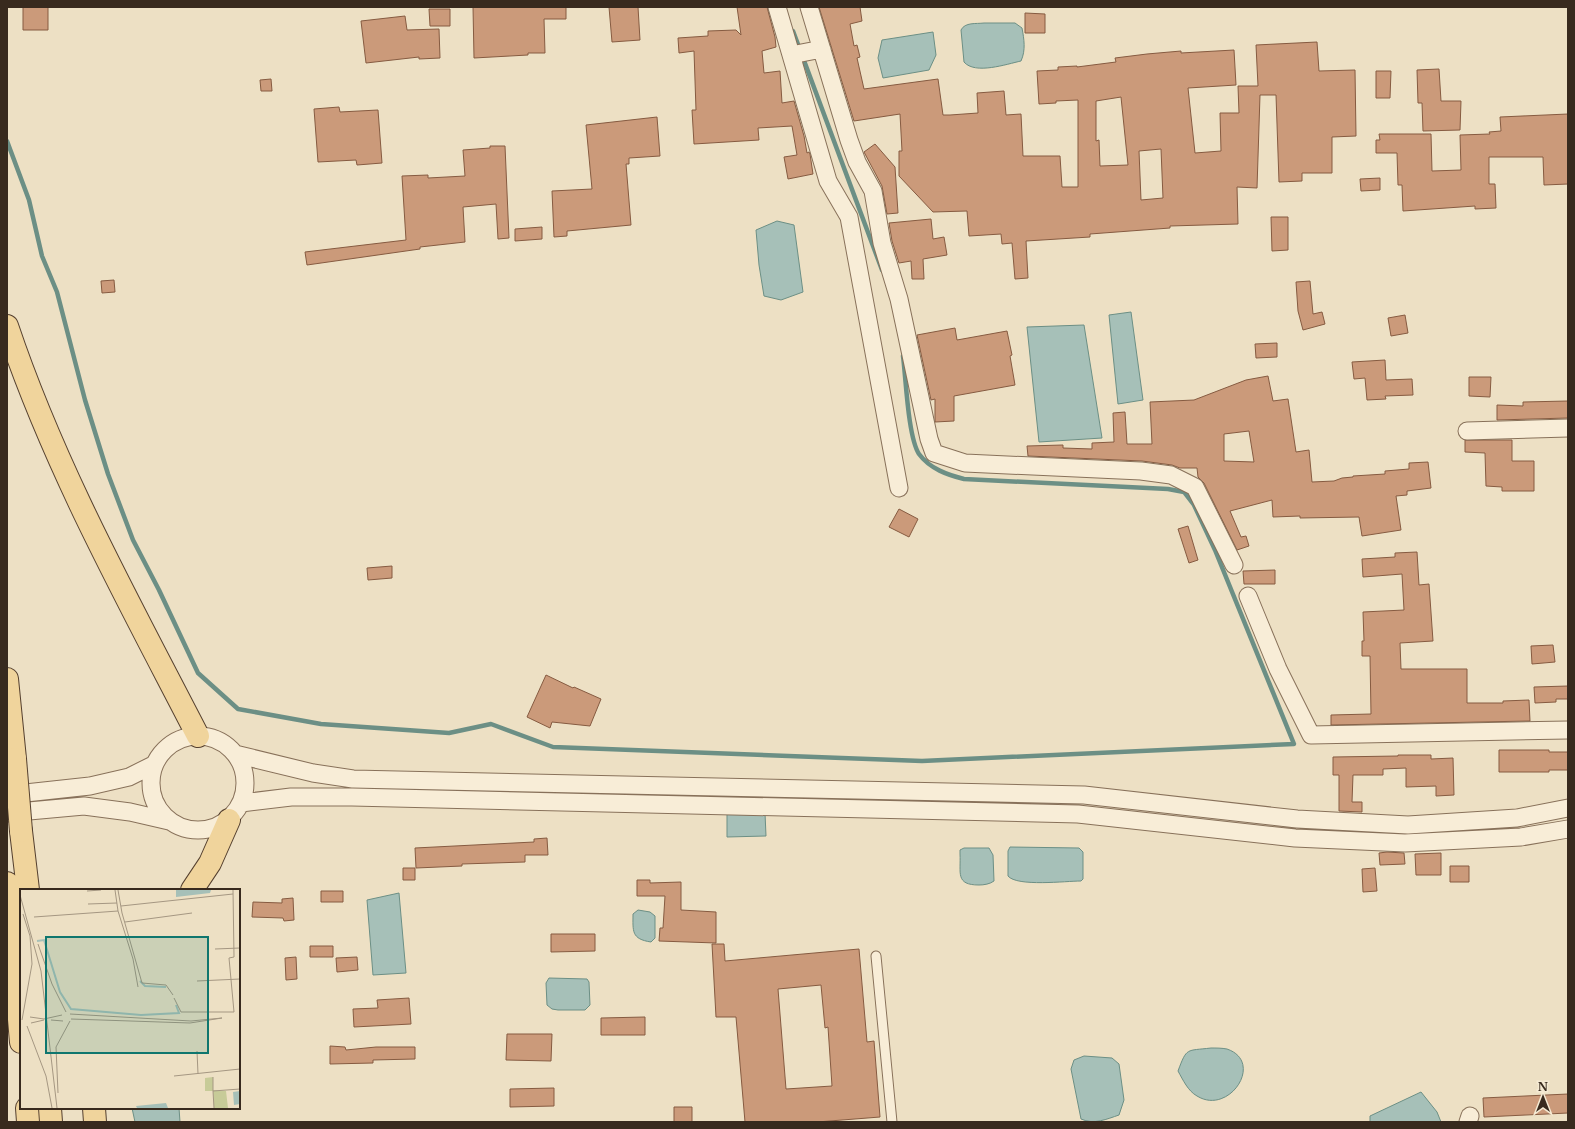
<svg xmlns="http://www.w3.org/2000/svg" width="1575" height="1129" font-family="'Libre Baskerville',serif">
  <rect width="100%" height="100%" fill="#ede0c4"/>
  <path fill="#a6c0b8" stroke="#6c8f85" d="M984 23H1015L1022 28C1024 39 1026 50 1021 61 1007 64 975 75 964 62L961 30C965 22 976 24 984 23Z
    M933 32 936 55 929 70 883 78 878 58 882 40Z
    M777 221 794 225 803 292 781 300 764 296 759 265 756 230Z
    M1131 312 1143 400 1118 404 1109 315Z
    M1084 325 1102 438 1039 442 1027 327Z
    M765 813 766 836 727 837V814Z
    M1010 847 1079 848 1083 852V879L1081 881C1066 881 1017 887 1008 876V851Z
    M964 848H989L993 855 994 881C990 884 984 885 979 885 955 885 961 873 960 854V850Z
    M399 893 406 973 373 975 367 900Z
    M638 910 650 912 655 916V938L651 942C631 939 633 931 633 914Z
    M549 978 587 979 589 982 590 1005 585 1010H558L552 1009 547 1005 546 983Z
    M1211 1048C1216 1048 1222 1048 1227 1049 1265 1062 1229 1116 1197 1096 1188 1091 1183 1080 1178 1071 1187 1047 1186 1051 1211 1048Z
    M1084 1056 1112 1058 1119 1064 1124 1100 1119 1115C1107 1119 1094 1125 1081 1119L1071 1069 1074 1060Z
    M1421 1092 1437 1112 1441 1122H1370V1116Z
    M132 1108H179L180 1122H135Z"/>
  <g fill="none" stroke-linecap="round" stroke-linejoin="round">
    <path stroke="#6c8f85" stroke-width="4.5" d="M793 31 882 270
      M7 141 29 200 42 256 57 292 85 400 108 474 133 540 159 590 198 673 238 709 321 724 449 733 491 724 553 747 922 761 1294 744 1215 550 1194 505 1184 492 1168 489 964 479C948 475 930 469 919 454 908 437 906 379 903 356"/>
  </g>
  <path fill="#cb9a7a" stroke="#865b41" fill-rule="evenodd" d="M23 7H48V30H23Z
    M473 7H566V19H544L545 53H528V55L474 58Z
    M609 7H638L640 40 612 42Z
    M737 7H767L775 37 776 47 762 51 764 73 780 71 782 103 794 101 804 136 807 153 809 152 810 154 813 174 788 179 784 157 797 155 792 126 758 128 759 140 694 144 692 110H696L694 51 679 53 678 38 708 36V31L736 30 741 35Z
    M819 7H860L862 21 850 24 854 46 857 45 860 57 857 58 864 89 938 79 943 115H950L978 113 977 93 1004 91 1006 115 1021 114 1023 156H1060L1062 187H1078V100L1056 101V103L1039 104 1037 71 1058 70V67L1077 66V67L1116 62 1115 58 1147 54 1181 51V53L1234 50 1236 85 1188 88 1195 153 1221 151 1220 113H1239L1238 86H1258L1256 45 1317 42 1319 71 1355 70 1356 136 1332 137V173H1302V181L1279 182 1276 95H1260L1257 188 1237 187 1238 224 1170 226V228L1090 234V237L1026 241 1028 278 1015 279 1012 243 1002 244 1001 234 969 236 967 211 933 212 899 176V151H902L900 114 854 121ZM1121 97 1128 165 1100 166 1099 140 1096 141V101ZM1161 149 1163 198 1141 200 1139 151Z
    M429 9H450V26H430Z
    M1025 13 1045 14V33H1025Z
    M405 16 407 30 439 29 440 58 419 59V57L366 63 361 21Z
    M1439 69 1441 101H1461L1460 130 1423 131 1422 103H1418L1417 70Z
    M1376 71H1391L1390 98H1376Z
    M271 79 272 91H261L260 80Z
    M339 107 340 112 378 110 382 163 357 165 356 160 318 162 314 109Z
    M1568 114V184L1544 185 1543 157H1489V184H1495L1496 208 1475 209V206L1403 211 1402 185H1398L1397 153H1376V140H1380L1379 134H1431L1432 171 1461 170 1460 135 1490 134 1489 132 1501 131 1500 117Z
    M657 117 660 156 629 158V164H626L631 225 567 231V236L554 237 552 191 592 189 586 125Z
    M875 144 895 167 898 213 887 214 882 186 864 152Z
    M490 146H505L509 238 498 239 496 204 463 207 465 242 420 247V249L307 265 305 252 406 240 402 176 428 175V178L465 176 463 150 490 148Z
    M1380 178V190L1361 191 1360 179Z
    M1271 217H1288V250L1272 251Z
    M931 219 933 239 944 237 947 255 923 259 924 279H912L911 261 899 263 892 241 889 223Z
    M542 227V239L515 241V229Z
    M114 280 115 292 102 293 101 281Z
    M1310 281 1313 314 1322 312 1325 324 1303 330 1298 311 1296 282Z
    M1405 315 1408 333 1391 336 1388 318Z
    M955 328 957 340 1007 331 1012 355 1010 356 1015 385 954 396V421L935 422V399L931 400 917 335Z
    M1277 343V357L1256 358 1255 344Z
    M1385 360 1386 380 1412 379 1413 395 1385 396 1386 399 1367 400 1365 378 1354 379 1352 362Z
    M1268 376 1273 401 1288 399 1296 452 1309 450 1312 482 1334 481 1342 478 1353 477V476L1385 474V471L1409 469V463L1428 462 1431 488 1407 491V495L1396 496 1401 530 1362 536 1359 517 1300 518V516L1273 517 1272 500 1230 511 1241 537 1246 536 1249 546 1237 550 1204 483 1198 477 1197 468H1180L1172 465 1142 461 1028 456 1027 446 1063 445V448L1092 449V443L1114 442 1113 413 1125 412 1127 444H1152L1150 402 1194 400 1246 380ZM1249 431 1254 462 1224 461V434Z
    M1469 377H1491L1490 397 1469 396Z
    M1568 401V418L1497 420V405L1523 406V402Z
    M1465 440H1512V461H1534V491H1502V487L1486 486 1485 453 1465 452Z
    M899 509 918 519 909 537 889 527Z
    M1188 526 1198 560 1189 563 1178 529Z
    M1417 552 1419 585 1429 584 1433 641 1400 643 1401 669H1467V703H1503V701L1529 700 1530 721 1331 725V715L1371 714 1370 656H1362V641H1364L1363 612 1404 610 1402 574 1363 577 1362 559 1395 557V553Z
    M392 566V578L368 580 367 568Z
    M1275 570V584H1244L1243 571Z
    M1553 645 1555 662 1532 664 1531 646Z
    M546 675 573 688 574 687 601 699 590 726 552 722 550 728 527 717Z
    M1568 686V699H1556V702L1535 703 1534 687Z
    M1499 750H1549V752H1568V770H1549V772H1499Z
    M1398 755H1431V759L1453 758 1454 795 1436 796V786L1406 787V768L1383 769V775H1353L1352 802H1362V812L1339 811V775H1333V757L1398 756Z
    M547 838 548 855H525V862L462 864V866L416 868 415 848 534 842V839Z
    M1387 852 1404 853 1405 864 1380 865 1379 853Z
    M1441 853V875H1416L1415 854Z
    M1450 866H1469V882H1450Z
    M403 868H415V880H403Z
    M1375 868 1377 891 1363 892 1362 869Z
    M637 880H650V883L681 882V910L716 912V943L659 941 660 928H663L665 896H637Z
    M321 891H343V902H321Z
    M293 898 294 920 284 921 283 918 252 917 253 902 282 903V899Z
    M551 934H595V951L551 952Z
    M712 944H724L725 961 859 949 867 1042 874 1041 880 1117 817 1122H745L736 1017H716ZM821 985 825 1028 828 1027 832 1086 786 1089 778 989Z
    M310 946H333V957H310Z
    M296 957 297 979 286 980 285 958Z
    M357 957 358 970 337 972 336 958Z
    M409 998 411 1024 354 1027 353 1009 378 1008 377 1000Z
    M645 1017V1035H601V1018Z
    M507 1034H552L551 1061 506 1060Z
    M330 1046 345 1047 346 1050 376 1047H415V1059L373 1060V1063L330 1064Z
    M554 1088V1106L510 1107V1089Z
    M1568 1094V1113L1484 1117 1483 1098Z
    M674 1107H692V1122H674Z"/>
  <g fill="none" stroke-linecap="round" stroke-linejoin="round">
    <g stroke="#88715a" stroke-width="11">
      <path id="lane" d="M876 956 892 1122"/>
    </g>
    <g stroke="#88715a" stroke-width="19">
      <path id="street" d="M777 7 828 181 849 217 899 488
        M809 7 849 140 857 162 873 191 882 243 899 299 929 439 934 453 965 463 1141 471 1171 475 1195 487 1234 565
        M791 55 822 49
        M1467 431 1568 428
        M1248 596 1278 669 1311 735 1568 730
        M151 783a47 47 0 1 1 94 0a47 47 0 1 1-94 0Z
        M235 754 313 773 353 779 1084 795 1297 819 1408 825 1517 818 1568 808
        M7 795 90 786 129 777 155 764
        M241 803 291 797H352L1078 814 1295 838 1405 843 1521 837 1568 829
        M7 813 84 806 130 812 169 821
        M1468 1122 1470 1116"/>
    </g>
    <g stroke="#55402f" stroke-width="24">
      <path id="primary" d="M7 326C55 469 129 602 198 736
        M7 679 15 759
        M21 831 28 890
        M7 883 21 1042
        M192 890 210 863 229 820
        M27 1108 28 1122
        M50 1108 51 1122
        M94 1108 95 1122"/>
    </g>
    <use href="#lane" stroke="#f8edd7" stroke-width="9"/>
    <use href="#street" stroke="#f8edd7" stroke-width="17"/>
    <use href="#primary" stroke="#f0d49c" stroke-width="22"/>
    <g stroke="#55402f" stroke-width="24" stroke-linecap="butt">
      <path id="primary-bridge" d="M15 759 21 831"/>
    </g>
    <use href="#primary-bridge" stroke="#f0d49c" stroke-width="22"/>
  </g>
  <g transform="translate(20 889)">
    <rect width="220" height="220" fill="#ede0c4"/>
    <path d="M193 188V201L206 202 208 219H194L193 202H185V189Z" fill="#c7cb98"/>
    <path d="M156 1H191L190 4 156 8ZM220 202V215L214 216 213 203ZM146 214 148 219H117L116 217Z" fill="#a6c0b8"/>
    <path fill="none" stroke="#a6c0b8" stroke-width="2" d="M17 52 24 51 40 103 51 120 121 126 159 124 156 116M120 92 125 97 146 98"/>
    <path fill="none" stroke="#a59782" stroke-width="1" d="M95 1 98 22 113 70 118 98M98 1 102 24 122 94 146 96 153 106M67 2 81 1M0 6 21 82 37 219M68 15 97 14M101 17 213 5M14 28 98 22M105 33 172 24M18 55 32 95 46 123M195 60 220 59M177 92 220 90M154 109 161 123H214L209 69 214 68 213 1M50 125 171 132 202 129 170 134 51 130M10 128 24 130 42 126M2 131 12 75 10 47 3 25M31 131 43 132M11 134 24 131M7 137 26 187 32 219M177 162 178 185M154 187 220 180M193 188V202M38 204 36 158 50 132M194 219 193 202 220 200"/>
    <path fill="#0f766e" fill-opacity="0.15" stroke="#0f766e" stroke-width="2" d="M26 48H188V164H26Z"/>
    <rect width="220" height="220" fill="none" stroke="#382a1e" stroke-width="2"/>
  </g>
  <rect width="1575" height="1129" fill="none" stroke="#382a1e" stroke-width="16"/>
  <g transform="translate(1543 1097)" stroke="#f5ead3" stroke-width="3" paint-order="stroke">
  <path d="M0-3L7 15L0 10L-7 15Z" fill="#382a1e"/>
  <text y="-6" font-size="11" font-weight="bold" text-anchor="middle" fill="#382a1e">N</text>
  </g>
</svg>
